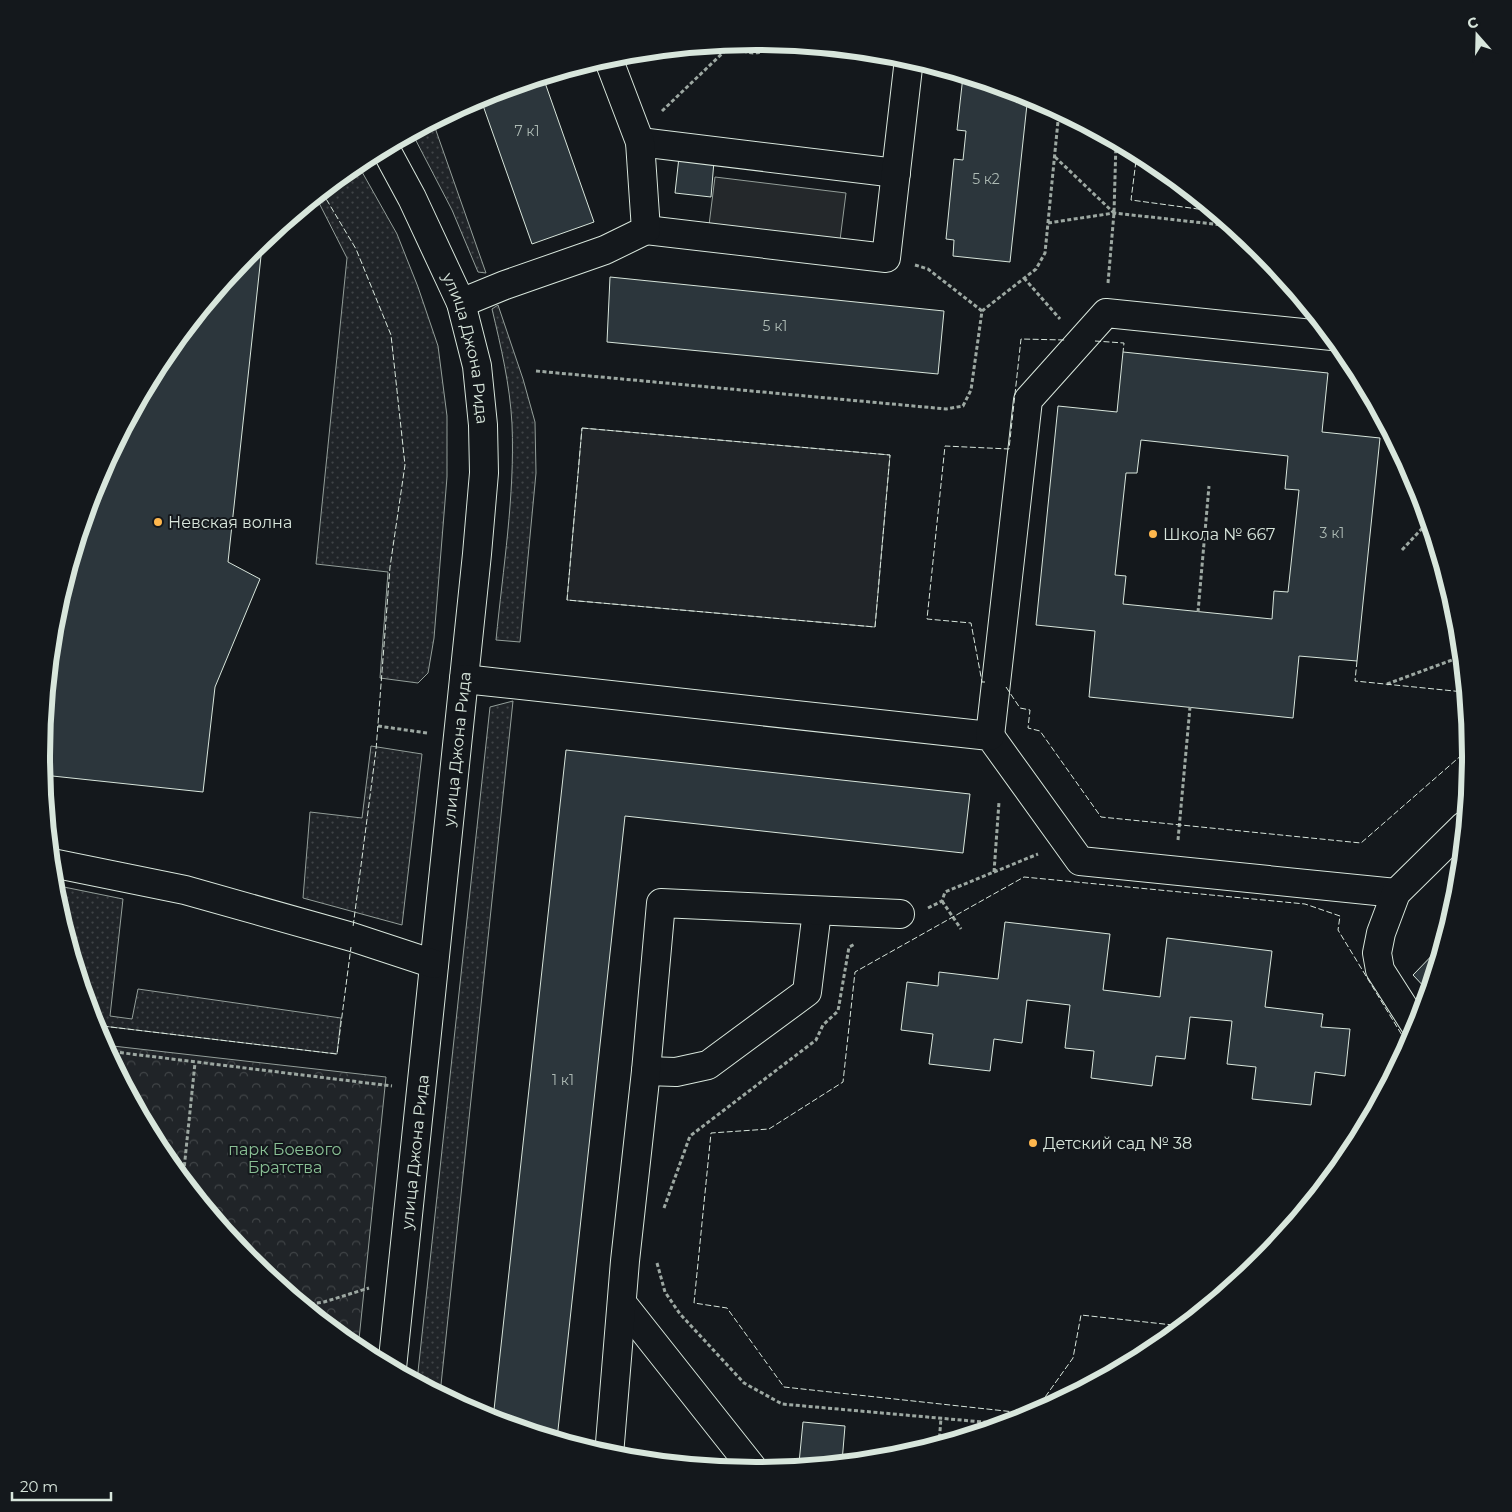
<svg xmlns="http://www.w3.org/2000/svg" width="1512" height="1512" font-family="Montserrat,sans-serif">
  <defs>
    <pattern id="grass-dots" width="8" height="8" patternUnits="userSpaceOnUse" patternTransform="scale(1.25)"><rect width="8" height="8" fill="#202428"/><path d="M2 2h.1M6 6h.1" fill="none" stroke="#404447" stroke-width="1.8" stroke-linecap="round"/></pattern>
    <pattern id="park-crowns" width="20" height="18" patternUnits="userSpaceOnUse" patternTransform="scale(1.25)"><rect width="20" height="18" fill="#202428"/><path d="M2 6a3 3 0 1 1 6 0M12 15a3 3 0 1 1 6 0" fill="none" stroke="#404447"/></pattern>
  </defs>
  <rect width="100%" height="100%" fill="#14181c"/>
  <path fill="url(#grass-dots)" stroke="#939e99" d="M433 122 486 273 478 272 452 210 412 133Z
    M357 163 397 234 418 287 438 346 447 416V477L434 638 428 673 418 683 380 678 388 572 316 564 347 258 316 197Z
    M498 305 523 379 535 422 536 473 520 642 496 640C503 568 515 496 512 424 510 385 501 347 492 309Z
    M513 701 440 1394 417 1381 490 707Z
    M371 746 422 754 402 925 303 898 310 812 362 818Z
    M54 885 123 899 110 1016 132 1019 138 989 341 1018 337 1054 94 1025 55 895Z"/>
  <path fill="url(#park-crowns)" stroke="#939e99" d="M104 1045 386 1077 358 1349 250 1261 162 1153Z"/>
  <path fill="#202428" stroke="#939e99" d="M582 428 890 455 875 627 567 600Z"/>
  <path fill="#24282b" stroke="#939e99" d="M715 177 846 193 839 248 708 233Z"/>
  <path fill="#2c363c" stroke="#d8e6dc" fill-rule="evenodd" d="M963 76 1028 95 1010 262 953 256 954 240 946 239 954 159 963 160 966 131 957 130Z
    M543 77 594 222 532 244 480 97Z
    M679 157 714 161 711 197 675 193Z
    M256 246 262 247 228 562 260 579 215 687 203 792 43 775 41 756 55 616 96 482 162 359 251 250Z
    M610 277 944 311 938 374 607 342Z
    M1123 352 1328 373 1322 432 1380 438 1357 661 1299 656 1293 718 1089 697 1095 631 1036 625 1058 406 1117 412ZM1141 440 1288 456 1285 489 1299 490 1288 592 1274 591 1272 619 1123 604 1126 576 1115 575 1126 473H1137Z
    M566 750 970 794 963 853 625 816 557 1439 493 1419Z
    M1005 922 1110 934 1103 990 1160 997 1167 938 1272 951 1265 1007 1323 1014 1321 1027 1350 1029 1345 1076 1315 1072 1311 1105 1252 1099 1256 1067 1227 1064 1232 1021 1190 1017 1185 1059 1156 1056 1152 1086 1091 1078 1094 1051 1065 1048 1070 1005 1027 1000 1022 1043 994 1039 990 1071 929 1064 933 1034 901 1030 907 982 938 986 939 972 998 979Z
    M1442 945 1428 991 1413 975Z
    M803 1422 845 1426 842 1462 822 1464 799 1463Z"/>
  <g fill="none" stroke-linecap="round" stroke-linejoin="round">
    <g stroke="#d8e6dc" stroke-width="30">
      <g id="minor">
        <path d="M640 142 896 173"/>
        <path id="s1" d="M385 148 412 198 461 303 477 366 483 425 484 473 477 554 392 1368"/>
        <path d="M646 230 886 258 909 59"/>
        <path d="M461 303 505 285 605 250 646 230 640 142 608 58"/>
        <path d="M464 679 990 736 1080 861 1396 893"/>
        <path d="M990 736 1028 400 1106 313 1332 336"/>
        <path d="M52 863 185 890 352 937 434 964"/>
        <path d="M1417 1028 1380 970 1377 953 1381 933 1396 893 1464 826"/>
        <path d="M646 1071 676 1072 708 1065 807 992 817 911"/>
        <path d="M622 1303 755 1471"/>
        <path d="M609 1455 625 1261 646 1071 661 903 900 914"/>
      </g>
    </g>
    <path stroke="#9da8a2" stroke-width="3" stroke-dasharray="4 2.5" stroke-linecap="butt" d="M732 44C746 56 762 56 776 43
      M662 111 732 44
      M1055 157 1114 213
      M1048 223 1114 213 1231 226
      M915 265 928 269 982 311
      M1024 278 1060 319
      M1108 283 1114 213 1116 142
      M536 371 946 409 963 406 971 390 982 311 1036 269 1045 253 1059 111
      M1402 550 1428 522
      M1198 612 1209 486
      M1453 660H1461
      M1387 684 1452 660 1461 654
      M378 726 427 733
      M1178 840 1190 707
      M994 872 999 802
      M942 901 961 929
      M928 908 942 901 945 892 1038 854
      M107 1051 392 1086
      M183 1179 195 1063
      M664 1208 690 1136 816 1040 823 1025 838 1011 849 947 855 944
      M657 1263 665 1292 680 1314 744 1383 782 1404 1005 1424
      M304 1305 324 1302 369 1288
      M939 1444 941 1418"/>
    <use href="#minor" stroke="#14181c" stroke-width="28"/>
    <path stroke="#d8e6dc" stroke-width="1" stroke-dasharray="6 2.5" stroke-linecap="butt" d="M1137 153 1131 200 1213 211
      M322 192 356 249 391 335 405 465 390 567 376 750 353 927
      M1095 341 1124 343 1123 352
      M582 428 890 455 875 627 567 600Z
      M1357 661 1355 681 1464 692
      M985 682H982L971 623 927 619 945 446 1009 449 1021 339 1065 340
      M1006 687 1020 708 1030 710 1028 728 1040 731 1101 817 1361 843 1464 753 1465 701
      M94 1025 337 1054 351 947
      M1182 1326 1081 1315 1073 1358 1033 1414 784 1387 727 1308 694 1303 711 1133 769 1129 843 1082 855 972 1024 877 1305 904 1340 916 1338 930 1408 1045"/>
  </g>
  <g fill="#ffb74d" stroke="#14181c" stroke-width="2">
    <circle cx="158" cy="522" r="5"/>
    <circle cx="1153" cy="534" r="5"/>
    <circle cx="1033" cy="1143" r="5"/>
  </g>
  <g text-anchor="middle" dominant-baseline="central" stroke-width="4" stroke-linejoin="round" paint-order="stroke">
    <g font-size="14" fill="#adbab4">
      <text x="527" y="131">7 к1</text>
      <text x="986" y="179">5 к2</text>
      <text x="775" y="326">5 к1</text>
      <text x="1332" y="533">3 к1</text>
      <text x="563" y="1080">1 к1</text>
    </g>
    <g font-size="16" fill="#d8e6dc" stroke="#14181c">
      <text stroke="none"><textPath href="#s1" startOffset="218">улица Джона Рида</textPath></text>
      <text transform="translate(457 749) rotate(-84)">улица Джона Рида</text>
      <text transform="translate(415 1152) rotate(-84)">улица Джона Рида</text>
    </g>
    <g font-size="16" fill="#d8e6dc" stroke="#14181c" text-anchor="start">
      <text x="168" y="522">Невская волна</text>
      <text x="1163" y="534">Школа № 667</text>
      <text x="1043" y="1143">Детский сад № 38</text>
    </g>
    <g font-size="16" fill="#8ac095" stroke="#14181c">
      <text x="285" y="1149">парк Боевого<tspan x="285" dy="18">Братства</tspan></text>
    </g>
  </g>
  <path d="M0 0H1512V1512H0ZM50 756a706 706 0 1 1 1412 0a706 706 0 1 1-1412 0Z" fill="#14181c" fill-rule="evenodd"/>
  <path fill="none" stroke="#d8e6dc" stroke-width="6" d="M50 756a706 706 0 1 1 1412 0a706 706 0 1 1-1412 0Z"/>
  <g transform="translate(1477 35) rotate(340)" stroke="#14181c" stroke-width="4" paint-order="stroke">
  <path d="M0-4L9 19L0 12L-9 19Z" fill="#d8e6dc"/>
  <text y="-8" font-size="14" font-weight="bold" text-anchor="middle" fill="#d8e6dc">С</text>
  </g>
  <path d="M12 1492v8h99v-8" fill="none" stroke="#d8e6dc" stroke-width="2.5"/>
  <text x="20" y="1492" font-size="15" fill="#d8e6dc" stroke="#14181c" stroke-width="4" paint-order="stroke">20 m</text>
</svg>
